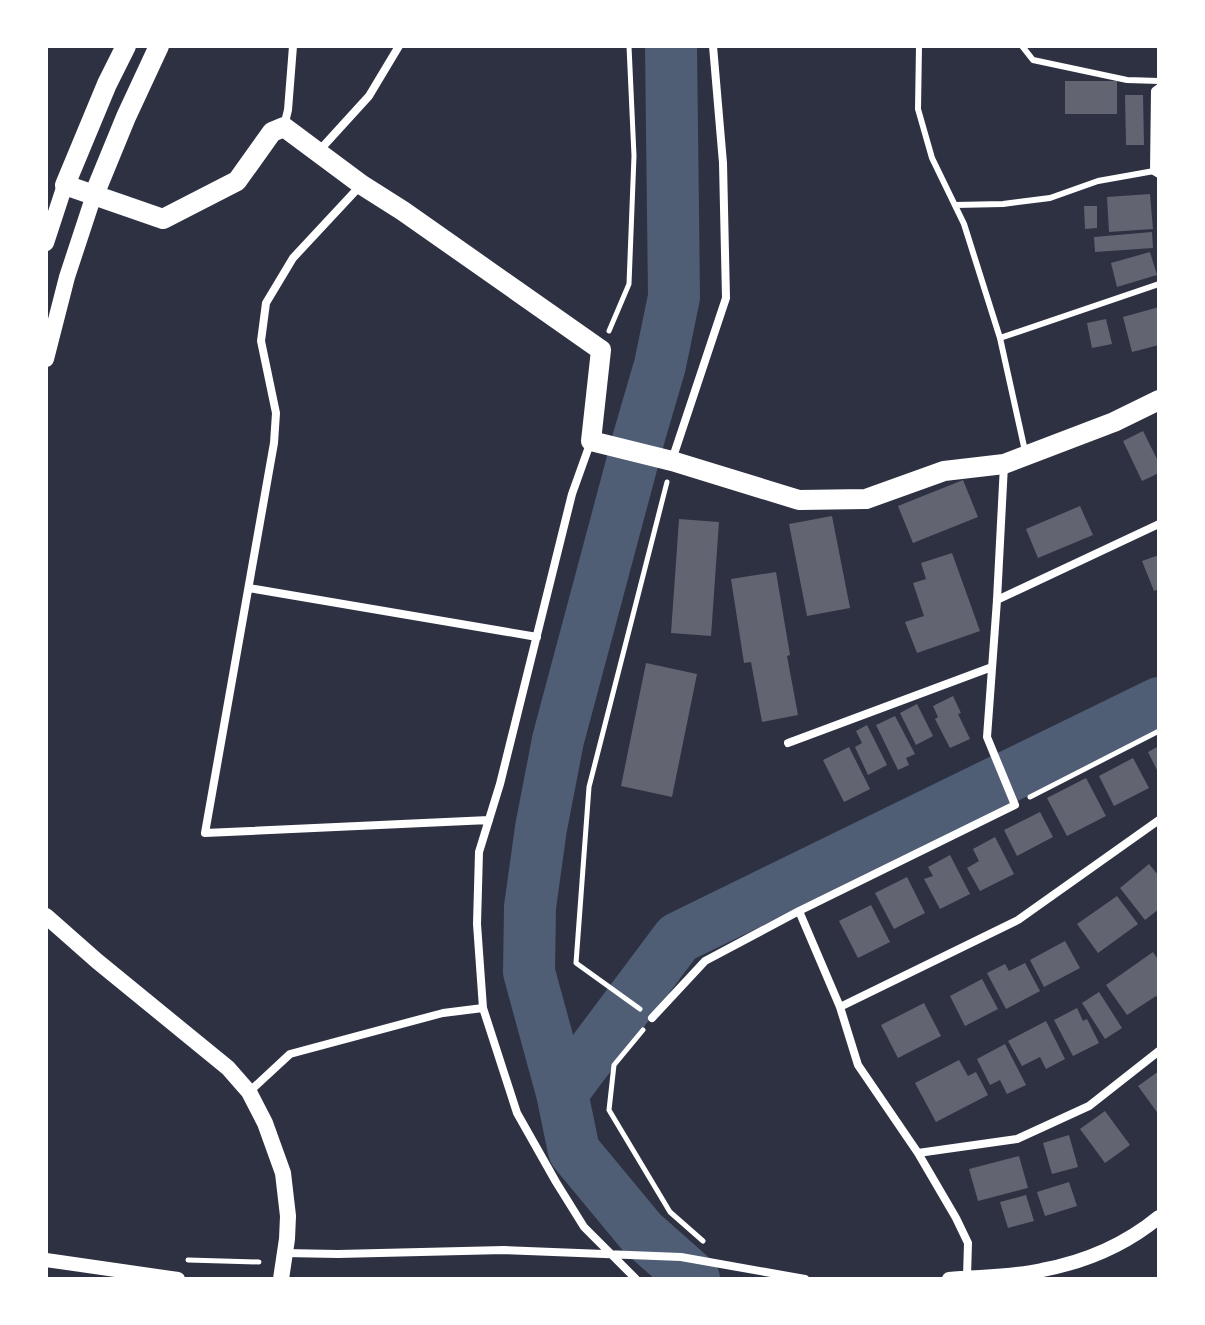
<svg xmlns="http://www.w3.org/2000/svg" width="1205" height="1325" font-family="'IBM Plex Sans',sans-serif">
  <rect width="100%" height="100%" fill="#2d3142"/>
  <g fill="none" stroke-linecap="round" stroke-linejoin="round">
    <path stroke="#4f5d75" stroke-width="52" d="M671 46 674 297 660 365 639 437 558 740 541 828 530 907 529 972 562 1093 574 1151 642 1233 694 1279
      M562 1093 678 938 1159 703"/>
  </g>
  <path fill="#626471" d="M1065 81H1117V114H1065Z
    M1125 95H1143L1144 145H1126Z
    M1150 194 1153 229 1109 232 1107 197Z
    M1084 206H1097V228L1085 229Z
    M1152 232 1153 248 1095 252 1094 237Z
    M1150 252 1157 275 1117 287 1111 263Z
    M1159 307V345L1132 352 1123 317Z
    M1106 319 1112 344 1092 348 1087 323Z
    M1143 431 1159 463V473L1142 481 1123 441Z
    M963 480 978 517 913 543 898 506Z
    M1080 506 1093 535 1038 558 1026 529Z
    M832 516 850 608 807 616 789 524Z
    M679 519 719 522 711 636 671 633Z
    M952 553 980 631 917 653 905 622 924 616 913 583 926 579 921 563Z
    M1159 555V589L1154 591 1142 561Z
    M776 572 790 655 787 656 798 715 762 722 751 662 744 663 731 579Z
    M646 663 697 674 672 797 621 786Z
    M953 696 961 713 958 714 970 739 950 748 935 719 938 717 933 706Z
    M917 704 933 736 916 745 900 713Z
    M895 716 915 754 906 758 909 765 898 770 876 725Z
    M867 725 887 765 868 775 855 747 862 743 856 731Z
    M1159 746V774L1148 752Z
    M849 747 870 789 844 802 823 760Z
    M1133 758 1149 788 1114 806 1099 776Z
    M1086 778 1106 816 1067 836 1047 798Z
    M1040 812 1053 837 1017 856 1004 830Z
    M995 837 1014 874 980 891 967 868 979 861 973 849Z
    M950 855 970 894 940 909 924 879 933 876 928 867Z
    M1149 864 1159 876V909L1145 920 1120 888Z
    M907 877 925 913 894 929 875 893Z
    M1117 896 1138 924 1098 953 1077 924Z
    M871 905 890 942 858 958 839 921Z
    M1065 941 1080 968 1044 987 1030 960Z
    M1153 952 1159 961V999L1156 996 1127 1015 1106 985Z
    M1025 963 1040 991 1006 1009 987 973 1005 964 1009 971Z
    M982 979 998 1009 965 1026 950 996Z
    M1099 992 1122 1028 1105 1039 1082 1003Z
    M924 1003 941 1036 898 1058 881 1025Z
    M1077 1008 1083 1021 1087 1019 1099 1043 1073 1056 1054 1020Z
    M1046 1021 1065 1059 1046 1069 1040 1057 1022 1066 1008 1041Z
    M1005 1044 1026 1085 1007 1094 1000 1080 990 1085 977 1059Z
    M959 1060 968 1076 976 1072 988 1095 936 1122 915 1083Z
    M1159 1071V1115L1138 1086Z
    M1105 1111 1130 1145 1105 1163 1080 1129Z
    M1069 1135 1078 1167 1052 1174 1043 1143Z
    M1019 1156 1028 1188 978 1201 969 1169Z
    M1069 1182 1077 1206 1045 1216 1037 1192Z
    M1026 1195 1034 1221 1008 1228 1000 1202Z"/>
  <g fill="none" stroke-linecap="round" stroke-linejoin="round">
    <path stroke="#fff" stroke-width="5" d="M609 331 629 284 634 156 629 46
      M1030 797 1159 731
      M640 1009 576 963 589 787 667 482
      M643 1030 614 1065 609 1110 670 1212 703 1241
      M188 1260 259 1262"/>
    <path stroke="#fff" stroke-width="6" d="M919 46 918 109 932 158 964 224 1000 338 1025 451
      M1022 46 1033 60 1127 80 1159 81
      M955 205 1003 204 1050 198 1098 181 1154 171
      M1000 338 1159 284"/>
    <path stroke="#fff" stroke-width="8" d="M1159 88 1155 91 1154 171 1159 174
      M284 126 288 110 293 46
      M318 152 369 96 399 46
      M361 185 293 258 266 303 261 341 276 413 274 443 205 833 489 820
      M591 441 572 494 500 784 479 852 477 924 483 1008 517 1113 556 1182 584 1227 636 1279
      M672 460 726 298 723 163 713 46
      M249 588 537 637
      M997 600 1159 524
      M788 743 992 667
      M840 1007 1018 920 1159 820
      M652 1018 705 961 799 911
      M249 1092 290 1054 443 1013 483 1008
      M918 1153 1017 1139 1089 1106 1159 1051
      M284 1253 338 1254 504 1250 681 1257 805 1279
      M967 1277 968 1243 956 1218 918 1153 858 1065 840 1007 799 911 1015 805 987 737 997 600 1004 465"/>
    <path stroke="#fff" stroke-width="14" d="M46 1260 178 1279
      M949 1279C979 1276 1012 1277 1042 1270 1085 1262 1125 1245 1159 1217"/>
    <path stroke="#fff" stroke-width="16" d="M46 243 65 185
      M46 359 67 277 94 195
      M46 916 97 961 228 1068 249 1092 265 1123 283 1173 288 1216 287 1239 281 1279"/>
    <path stroke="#fff" stroke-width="20" d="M126 46 107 84 65 185 163 219 237 181 272 132 284 127 362 185 403 211 601 350 591 441 672 461 799 500 866 499 944 471 1004 464 1114 422 1159 400
      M94 195 126 117 159 46"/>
  </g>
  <rect width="1205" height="1325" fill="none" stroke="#ffffff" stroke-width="96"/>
</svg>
